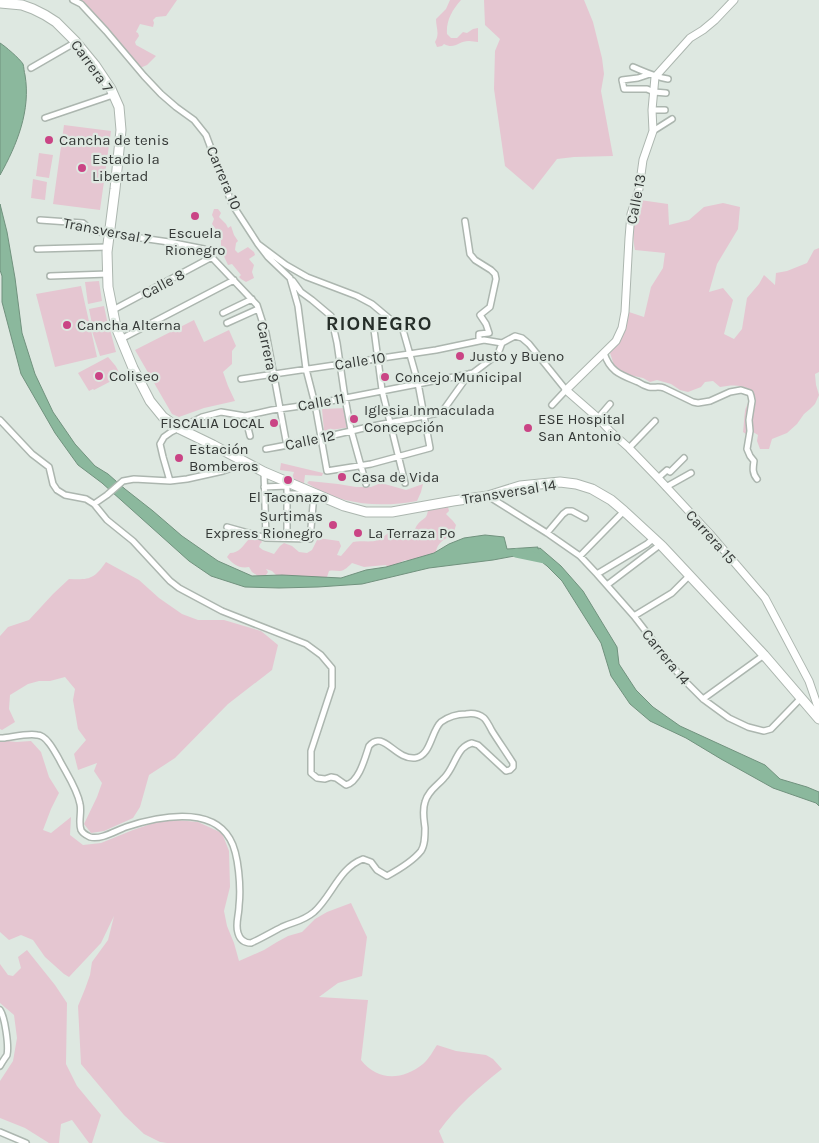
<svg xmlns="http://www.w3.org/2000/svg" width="819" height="1143" font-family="Karla,sans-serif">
  <rect width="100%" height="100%" fill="#dee8e1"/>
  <path fill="#e5c6d1" d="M81 0H177L166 16 156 17 153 20 154 23 153 27 140 24 136 32 138 33 139 36 135 42 136 45 156 56 147 65 140 68 103 23 95 16Z
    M450 0H461C452 10 446 21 447 34L451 38H457L463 32 467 33 473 29 478 28V42C475 42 472 41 469 41 458 41 455 50 444 44L442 46 437 47 435 42C440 34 436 28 436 19L446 9Z
    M484 0H584L593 22 602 58 604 74 601 91 613 156 574 157 557 159 533 190 505 166 494 89 495 51 500 39 485 25Z
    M64 125 111 131 100 210 53 204Z
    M39 153 53 155 49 178 36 176Z
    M33 179 47 182 45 200 31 198Z
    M640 200 668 204 669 225 689 220 704 207 723 203 740 207 738 229 717 264 709 292 723 288 733 300 724 334 734 339 742 329 747 298 759 284 764 275 775 285 776 273 787 271 807 263 814 250 819 248V372L815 374 816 385 819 395 815 404 810 409 804 414 797 424 787 433 772 439 769 449H760L757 441 758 435 753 432 746 434 743 432C744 425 744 418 745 411 747 403 752 399 750 390 741 384 731 385 720 387L713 381 705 382 701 387 688 392 680 390 671 384 657 380 650 382 643 378 624 374 615 368 610 353C623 340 626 330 629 312L644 317 651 287 663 268 665 253 635 250C631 231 635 218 640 200Z
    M214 209H218L221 213 219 217 226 224 228 228 231 226 234 235 238 241 236 243 235 250 238 253 248 247 249 248 254 252 255 255 249 259 254 265 252 272 254 278 246 282 241 279 239 277 241 275 232 264 228 265 222 252 223 251 224 247 221 246V236L212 224 214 219 212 215Z
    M99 281 102 301 88 304 85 282Z
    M81 286 97 357 55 367 36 294Z
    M104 306 108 325 93 329 89 309Z
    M194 320 204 342 229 330 236 346 232 351V364L223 372 228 386 235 401 204 408 179 417 172 414 135 350Z
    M109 326 116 352 100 356 92 331Z
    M108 357C113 363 120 369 119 377L94 390 93 389 89 391 78 373Z
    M346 408 351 427 324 431 322 409Z
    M281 463 323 473 322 476 305 475 304 483 298 484 292 478 294 472 280 470Z
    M309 481 338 484 356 487H371L381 483 406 490 423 484 421 492 417 501C379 508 340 505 307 483Z
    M447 503 449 511 446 514 453 521 456 525 453 535C445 538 437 543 436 552L431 556 409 560H405L399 563V568L389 569 386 565 364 567 352 563C349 566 344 571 340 571 336 571 333 570 329 571L327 577 321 581 276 575 272 571 266 569 268 572 266 575 261 578 252 572 249 567C239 569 233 564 227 557L230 553C239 553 243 546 248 540L260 539 262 542 260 544 259 547 263 550 274 554 280 546 284 543 292 546 299 552 307 553 312 550 318 538 339 541 341 546 337 555 341 556 353 542C361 540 370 543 378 540 384 538 389 531 395 528L397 529 398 536C403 539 408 538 412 537 414 533 415 527 418 524 424 517 427 520 428 509L434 510 440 506Z
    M106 562 139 580 159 598 182 614 198 620H224L261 631 278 645 272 670 228 704 175 758 149 775 140 807 133 818 104 831 91 833 84 824 97 797 102 783 94 771 97 763 78 770 74 754 86 740 78 729 73 700 75 689 65 677 50 681H39L28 684 10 695 9 709 15 722 2 730 0 729V636L8 627 29 620 53 594 69 579C90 580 94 579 106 562Z
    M0 740 16 742 31 741 41 752 49 777 59 793 51 809 43 830 51 833 71 817 70 835 83 845 101 843 133 830 166 819 198 822 222 833 229 851 230 887 224 911 227 926 234 943 239 961 264 950 277 942 288 936 302 932 315 919 327 912 351 903 367 937 362 976 338 983 319 997 368 1000 361 1060C378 1082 403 1080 423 1064 429 1059 433 1051 437 1045L456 1051 486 1055 493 1059 502 1069C478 1088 457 1106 439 1131L444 1143H167L160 1142 144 1134 124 1115 81 1064 78 1006 85 989 90 975 92 962 108 940 114 916 101 943 69 977 64 974 45 957 33 940 21 935 9 940 0 932Z
    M27 950 55 985 67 1003 66 1064 77 1086 101 1115 92 1143H89L72 1120 61 1124 59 1143H49L25 1128 0 1118V1081L13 1061 17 1038 14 1015 0 1003V964L8 975 13 976 21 968 18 957Z"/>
  <path fill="#8bb89d" stroke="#71927e" d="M0 43C5 46 20 59 23 64 24 67 24 72 25 75 31 110 17 145 0 175Z
    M0 204 7 232 15 278 22 333 35 374 53 412 75 444 95 466 108 474 125 489 153 511 182 536 218 561 252 576 282 575 341 578 366 570 386 567 434 553 449 544 464 538 485 535 504 537 507 549 538 547V549L540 548 561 566 583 591 617 647 619 664 636 690 653 707 680 726 765 765 780 779 807 787 819 792V806L816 803 773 788 721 759 686 738 650 721 630 704 611 676 601 643 562 581 547 566 533 555H520L493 560 429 568 362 584 318 587 279 588 245 587 211 576 189 561 102 483 78 465 55 433 21 374 2 302V276L0 270Z"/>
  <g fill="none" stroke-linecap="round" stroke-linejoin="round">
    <path stroke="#8bb89d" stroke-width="9" d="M516 553 545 559"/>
    <g stroke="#acb6af" stroke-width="8">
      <path id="street" d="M73 0 81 4 106 31 144 76 161 94 176 107 194 120 206 135 232 204 258 244 268 257 290 278 298 306 306 369 315 404 327 471 371 464 430 448 418 383 403 330 372 304 357 296 307 277 286 265 258 244
        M633 67C645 72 655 77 668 79
        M31 68 76 42
        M650 74 638 78 622 80 624 89H647L654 92 666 93
        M652 110H665
        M45 118 113 95
        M653 131 672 119
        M40 220 83 223 92 231 169 242 204 249 257 305 266 333 287 446
        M465 221 470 254 475 260 491 270 495 274 496 279 490 307 480 315 486 324 489 333 479 334V341
        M37 249 108 247
        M50 276 108 274
        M293 281 301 292 312 300 331 316 337 343 345 398 351 430 366 484
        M113 310 212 257
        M223 313 252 299
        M373 322 382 390 405 483
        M227 323 258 309
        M121 339 234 280
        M502 343 515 336 522 338 529 344 566 390 552 405
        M604 353C610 372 621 375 638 382 641 384 645 386 649 387 654 388 659 386 664 388L693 402 698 403 710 401 730 392 741 390 750 393 751 396 752 401 749 420 750 431 747 449 750 456 754 461C753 468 752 473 757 479
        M241 379 436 350 479 341 484 340 502 343
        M245 416 250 436
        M598 418 610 404
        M0 420 32 454 49 467 53 484 57 490 65 495 86 499 94 504 107 520 133 541 170 581 179 588 222 611 306 644 321 655 332 668V687L311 751V773L317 778 325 779 331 777 336 778 346 785C359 782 365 758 369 746 383 729 395 760 415 758 431 756 431 731 441 722 448 717 457 714 466 714 472 713 479 714 484 718 487 721 490 727 492 731 499 742 506 752 513 763V767L510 770 506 771 478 745 472 743C468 744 465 746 462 749 455 757 452 770 444 778 437 786 428 791 425 802 422 811 424 819 425 828 425 836 425 845 421 851 413 861 398 870 387 876L377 870 371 862 363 859C339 868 332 896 314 912 302 922 295 921 282 927 272 932 262 938 251 943 244 943 240 940 238 933 235 924 239 915 239 906 241 889 239 854 230 839 211 805 156 817 126 827 115 831 101 840 90 837 86 835 83 834 81 830 78 822 82 812 80 804 77 788 66 773 59 759 56 754 53 748 49 743 46 739 42 735 37 735 29 733 12 737 3 738H0
        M629 448 655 421
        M266 449C302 443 337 434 373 426 396 421 419 418 442 412L469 374
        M264 472 266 538
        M658 478 667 470 670 472 684 458
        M170 481 163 457 160 444 164 437 171 432 202 417 221 412 245 416 272 410 315 404 469 374 473 373 498 354 502 343
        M264 487 287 486V538
        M666 487 691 473
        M488 496 547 533 580 556 597 574 634 616 681 677 703 699 729 718 748 727 764 731 771 729 801 698
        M94 504 107 495 123 481 134 479 170 481 187 479 223 471 247 463
        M227 527 266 538 310 539 314 494H287
        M547 533 563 514 567 511H572L585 518
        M580 556 624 511
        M597 574 647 544 654 538
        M607 585 661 544
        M634 616 672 593 690 575
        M703 699 764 655
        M0 1010C5 1017 9 1046 7 1055 5 1058 2 1062 0 1066
        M0 1132 26 1143"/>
    </g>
    <g stroke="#acb6af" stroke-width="9">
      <path id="secondary" d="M734 0 715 20 703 30 690 38 655 77 652 110 653 131 643 160 639 189 631 214 629 238 625 312 622 328 616 341 566 390 598 418 610 431 629 448 658 478 710 534 765 598 809 681 819 710"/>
    </g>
    <g stroke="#acb6af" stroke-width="11">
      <path id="highway" d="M0 3 22 5 33 9 45 15 56 22 76 42 95 65 111 89 119 107 121 130 115 189 107 252 108 287 116 327 133 368 150 401 163 417 180 429 213 445 264 472 344 506 366 512H392L453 501 488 496 520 486 560 482 576 484 592 489 611 500 624 511 662 546 764 655 819 719"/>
    </g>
    <use href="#street" stroke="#fff" stroke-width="5"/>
    <use href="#secondary" stroke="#fff" stroke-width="7"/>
    <use href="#highway" stroke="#fff" stroke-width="9"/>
  </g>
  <g fill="#ca4485" stroke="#dee8e1" stroke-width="2">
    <circle cx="49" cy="140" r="5"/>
    <circle cx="82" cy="168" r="5"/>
    <circle cx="195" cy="216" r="5"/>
    <circle cx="67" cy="325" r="5"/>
    <circle cx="460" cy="356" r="5"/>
    <circle cx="99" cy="376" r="5"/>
    <circle cx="385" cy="377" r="5"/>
    <circle cx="354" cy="419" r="5"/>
    <circle cx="274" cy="423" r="5"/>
    <circle cx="528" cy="428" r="5"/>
    <circle cx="179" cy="458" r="5"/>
    <circle cx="342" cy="477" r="5"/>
    <circle cx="288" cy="480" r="5"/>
    <circle cx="333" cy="525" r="5"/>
    <circle cx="358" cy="533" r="5"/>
  </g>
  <g text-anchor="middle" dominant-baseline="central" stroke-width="4.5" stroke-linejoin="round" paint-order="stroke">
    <g font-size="15" fill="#353937" stroke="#dee8e1">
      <text transform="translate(92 66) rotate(54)">Carrera 7</text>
      <text transform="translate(224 178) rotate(67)">Carrera 10</text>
      <text transform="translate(636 199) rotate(-79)">Calle 13</text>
      <text transform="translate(107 231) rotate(11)">Transversal 7</text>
      <text transform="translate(163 284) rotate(-28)">Calle 8</text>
      <text transform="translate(268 352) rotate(78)">Carrera 9</text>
      <text transform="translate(360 361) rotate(-9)">Calle 10</text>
      <text transform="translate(321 402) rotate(-10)">Calle 11</text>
      <text transform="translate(310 440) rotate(-12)">Calle 12</text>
      <text transform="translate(509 492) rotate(-9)">Transversal 14</text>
      <text transform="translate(711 537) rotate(48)">Carrera 15</text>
      <text transform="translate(666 657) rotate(51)">Carrera 14</text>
    </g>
    <g font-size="15" fill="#353937" stroke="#dee8e1" text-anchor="start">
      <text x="59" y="140">Cancha de tenis</text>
      <text x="92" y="159">Estadio la<tspan x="92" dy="17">Libertad</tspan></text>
      <text x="195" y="233" text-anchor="middle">Escuela<tspan x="195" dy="17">Rionegro</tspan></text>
      <text x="77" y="325">Cancha Alterna</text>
      <text x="470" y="356">Justo y Bueno</text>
      <text x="109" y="376">Coliseo</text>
      <text x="395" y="377">Concejo Municipal</text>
      <text x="364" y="410">Iglesia Inmaculada<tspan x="364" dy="17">Concepción</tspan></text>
      <text x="538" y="419">ESE Hospital<tspan x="538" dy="17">San Antonio</tspan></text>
      <text x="264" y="423" text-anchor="end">FISCALIA LOCAL</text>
      <text x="189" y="449">Estación<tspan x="189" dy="17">Bomberos</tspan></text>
      <text x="352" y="477">Casa de Vida</text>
      <text x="288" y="497" text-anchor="middle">El Taconazo</text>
      <text x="323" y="516" text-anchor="end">Surtimas<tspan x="323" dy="17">Express Rionegro</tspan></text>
      <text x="368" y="533">La Terraza Po</text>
    </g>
    <g font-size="20" font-weight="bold" letter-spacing="1" fill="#262e29" stroke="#dee8e1">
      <text x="379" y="323">RIONEGRO</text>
    </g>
  </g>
</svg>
